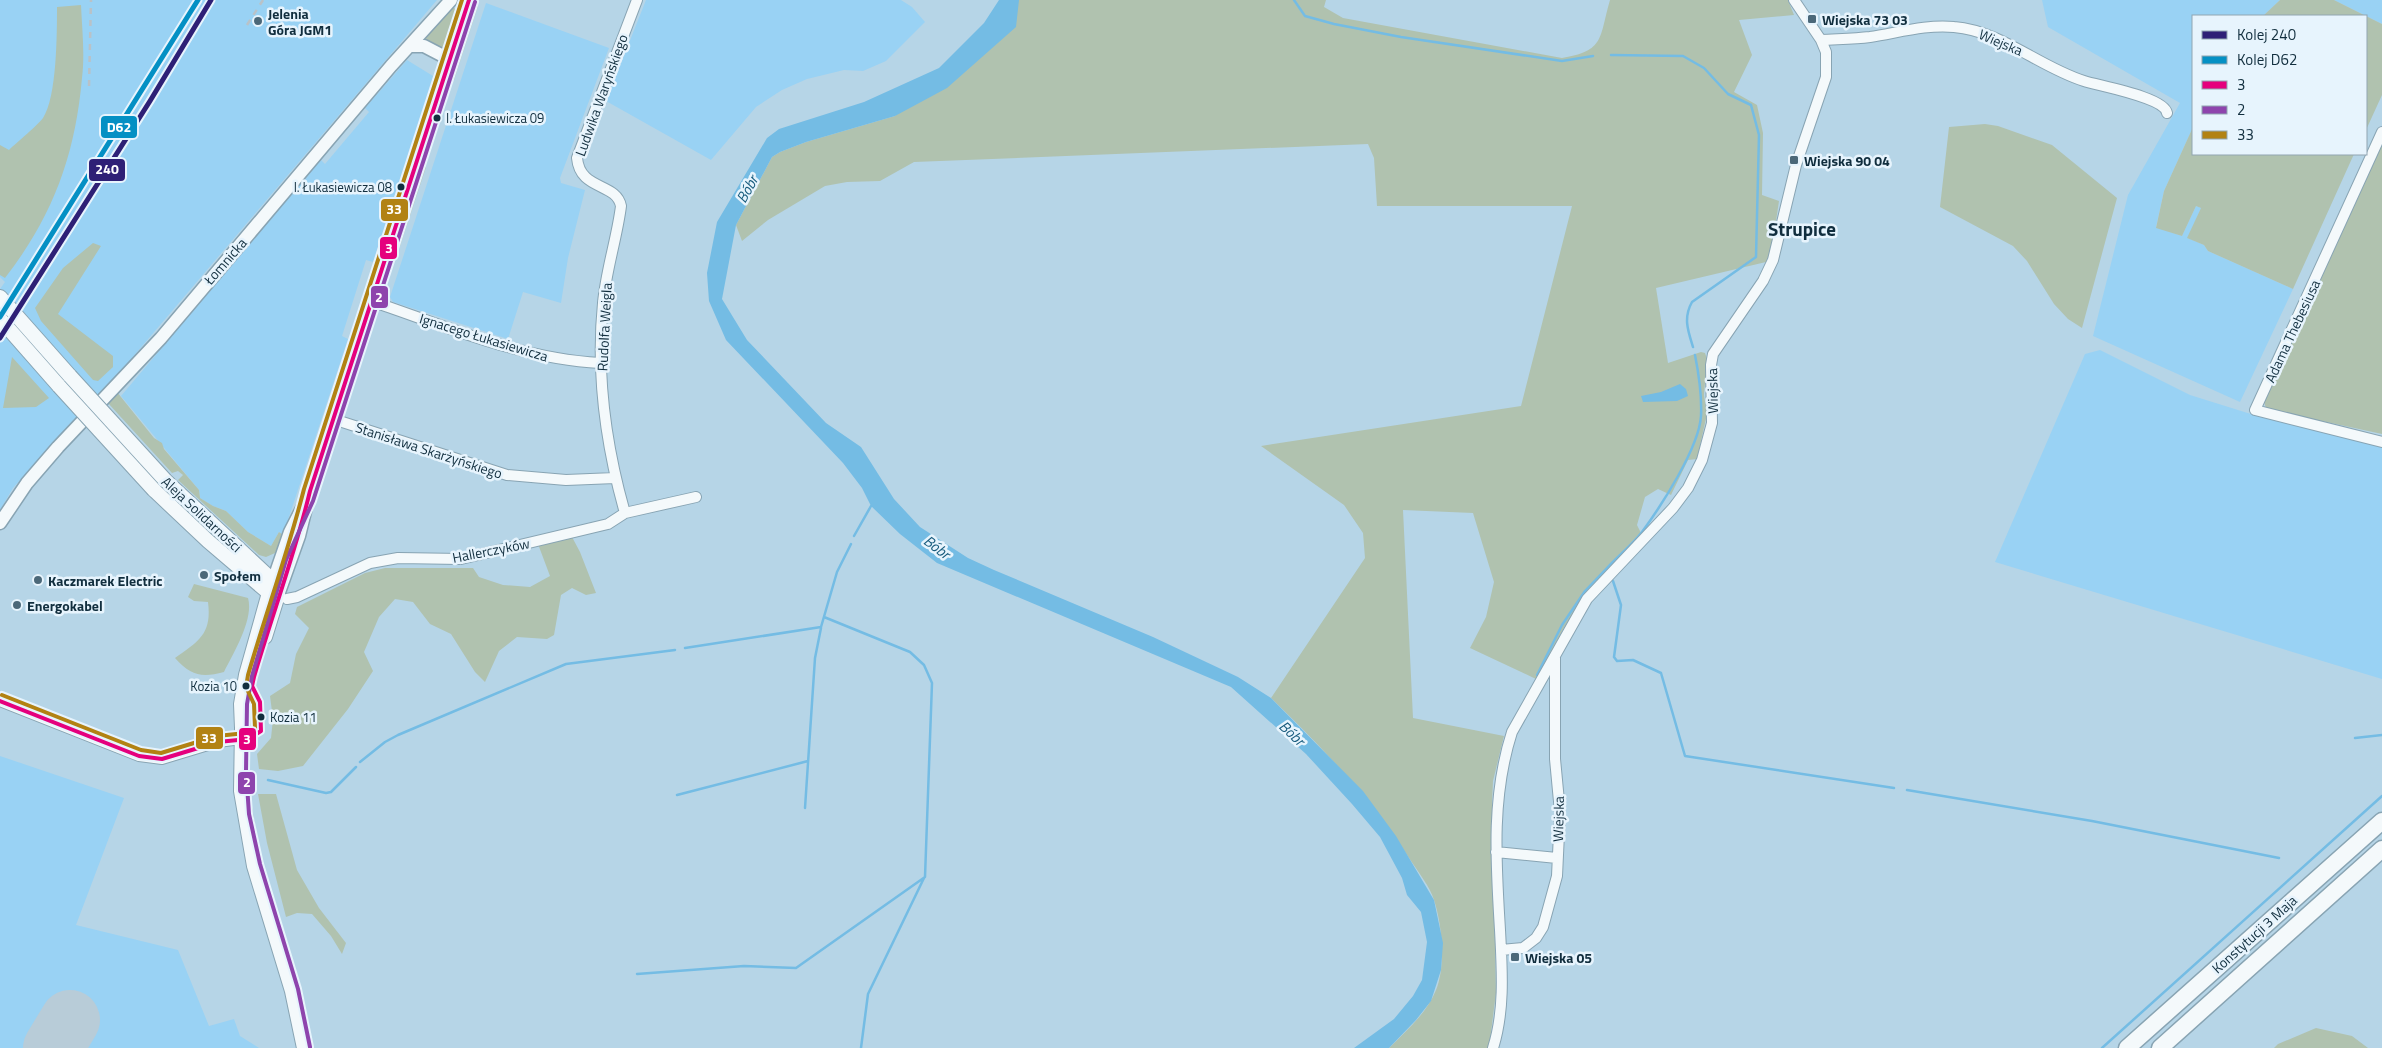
<svg xmlns="http://www.w3.org/2000/svg" width="2382" height="1048" font-family="'Titillium Web',sans-serif">
  <rect width="100%" height="100%" fill="#b6d5e7"/>
  <path fill="#99d2f4" d="M0 0H437L126 365 13 488 0 510V289L5 282 0 277Z
    M646 0H901L912 7 925 22 886 61 863 71 844 70 807 79 782 90 765 101 756 107 711 160 606 101Z
    M2042 0H2280L2263 16H2193V127L2164 191 2156 227 2182 236 2196 206 2201 208 2188 238 2204 245 2208 251 2293 289 2240 402 2093 336 2128 195 2180 103 2048 27Z
    M2334 0H2382V24Z
    M486 3 609 48 560 178 561 183 585 190 568 258 561 303 523 292 508 339 393 302 390 297Z
    M407 60 433 76 373 262 366 260 342 336 348 339 283 535 279 532 271 546 248 532 226 511 213 506 200 498 199 490 121 396 321 160 325 164 369 112 365 108Z
    M2100 350 2190 395 2254 415 2382 446V679L1995 562 2085 354Z
    M0 756 124 798 76 925 178 950 209 1026 234 1019 240 1036 259 1048H0Z"/>
  <path fill="#b0c2af" d="M1019 0H1326L1324 7 1343 18 1562 58C1605 51 1599 38 1610 0H1788L1794 15 1739 20 1752 55 1734 92 1757 105 1763 133 1762 195 1779 201 1772 248 1766 262 1656 288 1668 363 1701 352 1705 353 1707 359 1704 395 1707 414 1697 459 1688 460 1671 495 1658 489 1645 497 1637 525 1642 535 1585 595 1565 626 1536 679 1470 648 1486 617 1494 582 1473 513 1403 510 1413 718 1504 736 1493 781 1492 804 1496 993 1489 1048H1389C1406 1031 1427 1013 1436 990 1446 966 1442 924 1434 900 1430 887 1419 873 1411 861 1372 800 1323 748 1271 698L1365 558 1363 533 1344 505 1261 446 1521 406 1572 206H1377L1374 158 1368 144 914 162 880 181 847 182 825 186 768 220 742 241 736 225 772 157 780 152 806 142 895 116Z
    M2280 0H2334L2382 24V95L2366 130V16H2263Z
    M81 5C82 29 85 54 82 78 75 156 53 216 5 278L0 275V145L9 150C16 143 39 124 43 118 57 97 57 33 57 7Z
    M478 6 454 80 449 81 473 9Z
    M453 7 457 11 445 48 442 50 424 38Z
    M1985 124 1998 126 2052 145 2117 198 2082 328 2068 319 2054 304 2027 261 2013 246 1940 207 1949 127Z
    M2193 127V154H2354L2293 289 2208 251 2204 245 2187 238 2201 208 2196 206 2182 236 2156 228 2164 191Z
    M2382 145V434L2280 412 2266 408 2264 402 2287 348 2299 327Z
    M426 167 400 246 396 245 421 169Z
    M93 243 101 246 58 314 113 356V367L98 381 93 380 41 321 35 308 63 268Z
    M372 320 375 321 345 411V405Z
    M12 357 49 398 36 407 3 408Z
    M117 392 154 438 162 443 164 449 199 490 200 498 213 506 226 511 248 532 271 546 279 532 283 535 275 553 266 557 259 555 178 480 183 475 178 471 172 473 108 403Z
    M572 537 580 552 596 593 586 595 572 588 561 595 554 635 547 639 517 637 499 651 485 682 475 672 451 634 430 624 413 602 395 599 379 617 364 652 373 671 348 709 303 766 278 771 259 769 257 754 271 738 273 719 270 696 290 683 296 654 309 628 295 614 297 607 365 573 385 568H473L479 577 503 585 530 587 550 576 538 544Z
    M194 584 248 598C254 619 234 652 224 672 202 678 191 676 175 658 199 641 212 634 208 602L194 601 188 597Z
    M255 702 257 728 253 731 249 727 253 703Z
    M258 794H276L297 870 319 908 346 943 342 954 331 936 312 914 297 913 286 917 267 843Z
    M2316 1028 2352 1036 2368 1048H2274L2278 1044Z"/>
  <path fill="#74bce4" d="M999 0H1019L1016 27 947 88 895 116 806 142 780 152 772 157 736 225 722 299 747 340 826 423 861 447 894 499 920 527 968 558 994 570 1153 637 1238 677 1271 698 1363 791 1396 836 1434 900 1443 943 1441 970 1431 1001 1416 1020 1389 1048H1354L1394 1019 1413 996 1422 980 1427 942 1421 912 1407 895 1402 878 1380 837 1352 804 1306 754 1231 687 937 563 900 534 871 506 862 488 843 463 726 340 709 301 707 273 717 222 767 138 779 129 864 102 939 68 984 23Z
    M1680 384 1686 389 1688 396 1677 401 1643 402 1641 396 1661 392Z"/>
  <g fill="none" stroke-linecap="round" stroke-linejoin="round">
    <path stroke="#74bce4" stroke-width="2.5" d="M1294 0 1305 16 1334 24 1401 37 1562 61 1593 56
      M1611 55 1683 56 1704 68 1728 94 1751 105 1759 135 1756 257 1692 302C1683 318 1688 331 1693 347
      M854 536 871 506
      M1608 571 1607 568C1618 556 1632 545 1642 532 1661 506 1699 448 1701 416 1702 395 1699 375 1695 355
      M1613 581 1621 605 1614 657 1617 661 1633 660 1661 673 1685 756 1894 788
      M685 648 821 627 837 572 851 544
      M1537 675 1562 625 1585 591 1607 568
      M2355 738 2382 735
      M360 762 385 742 398 735 566 664 675 650
      M268 780 326 793 331 792 356 767
      M1907 790 2092 821 2279 858
      M677 795 808 761
      M805 808 815 658 821 628
      M637 974 744 966 796 968 925 877 932 683 924 665 910 652 824 617
      M861 1048 868 994 924 878
      M2102 1048 2382 796"/>
    <path stroke="#b8ccd8" stroke-width="60" d="M53 1048 70 1020"/>
    <g stroke="#88a4b3" stroke-width="12">
      <path id="minor" d="M1821 40C1837 39 1854 39 1870 37 1897 33 1927 24 1954 27 2002 31 2039 67 2084 81 2099 86 2164 97 2167 113
        M2382 132 2255 410 2382 442
        M371 301C445 326 521 359 600 363
        M333 419 507 475 566 480 615 478
        M625 513C606 446 596 373 603 303 606 270 617 238 621 206 616 182 580 191 577 158L637 0
        M287 599 297 597 370 563 398 558 461 559 608 524 625 513 696 497
        M0 701 139 756 162 759 218 742 241 739
        M1496 852 1557 858
        M1501 950 1523 948 1536 938 1543 927 1557 876 1560 812 1555 759V658
        M1493 1048C1505 1010 1502 969 1500 930 1496 863 1491 797 1512 732L1587 599 1673 508 1688 488 1702 460 1712 423 1711 365 1713 354 1763 281 1773 260 1796 165 1826 77V52L1821 40 1794 0"/>
    </g>
    <g stroke="#88a4b3" stroke-width="15">
      <path id="tertiary" d="M410 46H424L449 59
        M307 499 290 532 269 593 278 595 299 536 310 491 469 0
        M0 523 27 483 58 447 161 338 391 66 451 0"/>
    </g>
    <g stroke="#88a4b3" stroke-width="16">
      <path id="secondary" d="M0 297 70 376
        M0 319 59 386
        M165 480 268 576 278 595 265 637
        M154 490 208 541 269 593 246 675 241 704 242 728 241 791 254 866 292 991 304 1048"/>
    </g>
    <g stroke="#88a4b3" stroke-width="19">
      <path id="primary" d="M2127 1048 2382 821
        M2160 1048 2382 849"/>
    </g>
    <use href="#minor" stroke="#f4f9fb" stroke-width="10"/>
    <use href="#tertiary" stroke="#f4f9fb" stroke-width="12"/>
    <use href="#secondary" stroke="#f4f9fb" stroke-width="14"/>
    <use href="#primary" stroke="#f4f9fb" stroke-width="16"/>
    <path stroke="#b9c2c8" stroke-width="2.5" stroke-dasharray="6 6" stroke-linecap="butt" d="M247 25 263 0
      M89 86 91 0"/>
    <g stroke="#88a4b3" stroke-width="16" stroke-linecap="butt">
      <path id="secondary-bridge" d="M70 376 165 480
        M59 386 154 490"/>
    </g>
    <use href="#secondary-bridge" stroke="#f4f9fb" stroke-width="14"/>
    <g stroke="#e7f4fd" stroke-width="8">
      <path id="bus-1" d="M0 701 139 756 162 759 218 742 248 739 261 731 260 702 252 686 254 677C272 615 295 554 310 491L469 0"/>
    </g>
    <g stroke="#e7f4fd" stroke-width="8">
      <path id="bus-2" d="M310 1047 298 989 260 864 249 814 246 771 247 704 252 676 286 560 313 501 475 2"/>
    </g>
    <g stroke="#e7f4fd" stroke-width="8">
      <path id="bus-3" d="M2 695 141 750 161 753 217 736 246 733 255 728 254 704 246 687 248 675C266 613 288 552 304 489L462 0"/>
    </g>
    <use href="#bus-1" stroke="#e5007d" stroke-width="4"/>
    <use href="#bus-2" stroke="#8e44ad" stroke-width="4"/>
    <use href="#bus-3" stroke="#b28213" stroke-width="4"/>
    <g stroke="#e7f4fd" stroke-width="9">
      <path id="rail-1" d="M0 338 150 101 211 0"/>
    </g>
    <g stroke="#e7f4fd" stroke-width="9">
      <path id="rail-2" d="M0 317 198 0"/>
    </g>
    <use href="#rail-1" stroke="#2e2076" stroke-width="5"/>
    <use href="#rail-2" stroke="#0490c4" stroke-width="5"/>
  </g>
  <g fill="#4b6879" stroke="#e7f4fd" stroke-width="2">
    <rect x="1807" y="14" width="10" height="10" rx="2.5"/>
    <circle cx="258" cy="21" r="5"/>
    <rect x="1789" y="155" width="10" height="10" rx="2.5"/>
    <circle cx="204" cy="575" r="5"/>
    <circle cx="38" cy="580" r="5"/>
    <circle cx="17" cy="605" r="5"/>
    <rect x="1510" y="952" width="10" height="10" rx="2.5"/>
  </g>
  <g fill="#112e3e" stroke="#e7f4fd" stroke-width="2">
    <circle cx="437" cy="118" r="4.5"/>
    <circle cx="401" cy="187" r="4.5"/>
    <circle cx="246" cy="686" r="4.5"/>
    <circle cx="261" cy="717" r="4.5"/>
  </g>
  <g text-anchor="middle" dominant-baseline="central" stroke-width="5" stroke-linejoin="round" paint-order="stroke">
    <g font-size="13" fill="#112e3e" stroke="#e7f4fd" text-anchor="start">
      <text x="446" y="118">I. Łukasiewicza 09</text>
      <text x="392" y="187" text-anchor="end">I. Łukasiewicza 08</text>
      <text x="237" y="686" text-anchor="end">Kozia 10</text>
      <text x="270" y="717">Kozia 11</text>
    </g>
    <g font-size="14" font-weight="bold" fill="#112e3e" stroke="#e7f4fd" text-anchor="start">
      <text x="268" y="13">Jelenia<tspan x="268" dy="16">Góra JGM1</tspan></text>
      <text x="1822" y="19">Wiejska 73 03</text>
      <text x="1804" y="160">Wiejska 90 04</text>
      <text x="214" y="575">Społem</text>
      <text x="48" y="580">Kaczmarek Electric</text>
      <text x="27" y="605">Energokabel</text>
      <text x="1525" y="957">Wiejska 05</text>
    </g>
    <g font-size="14" fill="#112e3e" stroke="#e7f4fd">
      <text transform="translate(2001 42) rotate(23)">Wiejska</text>
      <text transform="translate(601 95) rotate(-70)">Ludwika Waryńskiego</text>
      <text transform="translate(225 261) rotate(-49)">Łomnicka</text>
      <text transform="translate(604 327) rotate(-87)">Rudolfa Weigla</text>
      <text transform="translate(2292 331) rotate(-65)">Adama Thebesiusa</text>
      <text transform="translate(484 337) rotate(17)">Ignacego Łukasiewicza</text>
      <text transform="translate(1712 391) rotate(-91)">Wiejska</text>
      <text transform="translate(429 450) rotate(18)">Stanisława Skarżyńskiego</text>
      <text transform="translate(202 514) rotate(43)">Aleja Solidarności</text>
      <text transform="translate(491 550) rotate(-11)">Hallerczyków</text>
      <text transform="translate(1558 819) rotate(-89)">Wiejska</text>
      <text transform="translate(2254 934) rotate(-42)">Konstytucji 3 Maja</text>
    </g>
    <g font-size="15" font-style="italic" fill="#175b7d" stroke="#e7f4fd">
      <text transform="translate(747 189) rotate(-61)">Bóbr</text>
      <text transform="translate(937 547) rotate(37)">Bóbr</text>
      <text transform="translate(1292 733) rotate(43)">Bóbr</text>
    </g>
    <g font-size="19" font-weight="bold" fill="#112e3e" stroke="#e7f4fd">
      <text x="1802" y="228">Strupice</text>
    </g>
  </g>
  <g stroke="#e7f4fd" stroke-width="2">
    <rect x="100" y="115" width="38" height="24" rx="5" fill="#0490c4"/>
    <rect x="88" y="158" width="38" height="24" rx="5" fill="#2e2076"/>
    <rect x="380" y="198" width="29" height="24" rx="5" fill="#b28213"/>
    <rect x="379" y="236" width="19" height="24" rx="5" fill="#e5007d"/>
    <rect x="370" y="285" width="19" height="24" rx="5" fill="#8e44ad"/>
    <rect x="195" y="726" width="29" height="24" rx="5" fill="#b28213"/>
    <rect x="238" y="727" width="19" height="24" rx="5" fill="#e5007d"/>
    <rect x="237" y="771" width="19" height="24" rx="5" fill="#8e44ad"/>
  </g>
  <g font-size="14" text-anchor="middle" font-weight="bold" fill="#fff">
    <text x="119" y="132">D62</text>
    <text x="107" y="174">240</text>
    <text x="394" y="214">33</text>
    <text x="389" y="253">3</text>
    <text x="379" y="302">2</text>
    <text x="209" y="743">33</text>
    <text x="247" y="744">3</text>
    <text x="247" y="787">2</text>
  </g>
  <rect x="2192" y="15" width="175" height="140" fill="#e7f4fd" stroke="#91a5b1"/>
  <rect x="2202" y="31" width="25" height="8" fill="#2e2076" stroke="#91a5b1"/>
  <text x="2237" y="40" font-size="15" fill="#112e3e">Kolej 240</text>
  <rect x="2202" y="56" width="25" height="8" fill="#0490c4" stroke="#91a5b1"/>
  <text x="2237" y="65" font-size="15" fill="#112e3e">Kolej D62</text>
  <rect x="2202" y="81" width="25" height="8" fill="#e5007d" stroke="#91a5b1"/>
  <text x="2237" y="90" font-size="15" fill="#112e3e">3</text>
  <rect x="2202" y="106" width="25" height="8" fill="#8e44ad" stroke="#91a5b1"/>
  <text x="2237" y="115" font-size="15" fill="#112e3e">2</text>
  <rect x="2202" y="131" width="25" height="8" fill="#b28213" stroke="#91a5b1"/>
  <text x="2237" y="140" font-size="15" fill="#112e3e">33</text>
</svg>
